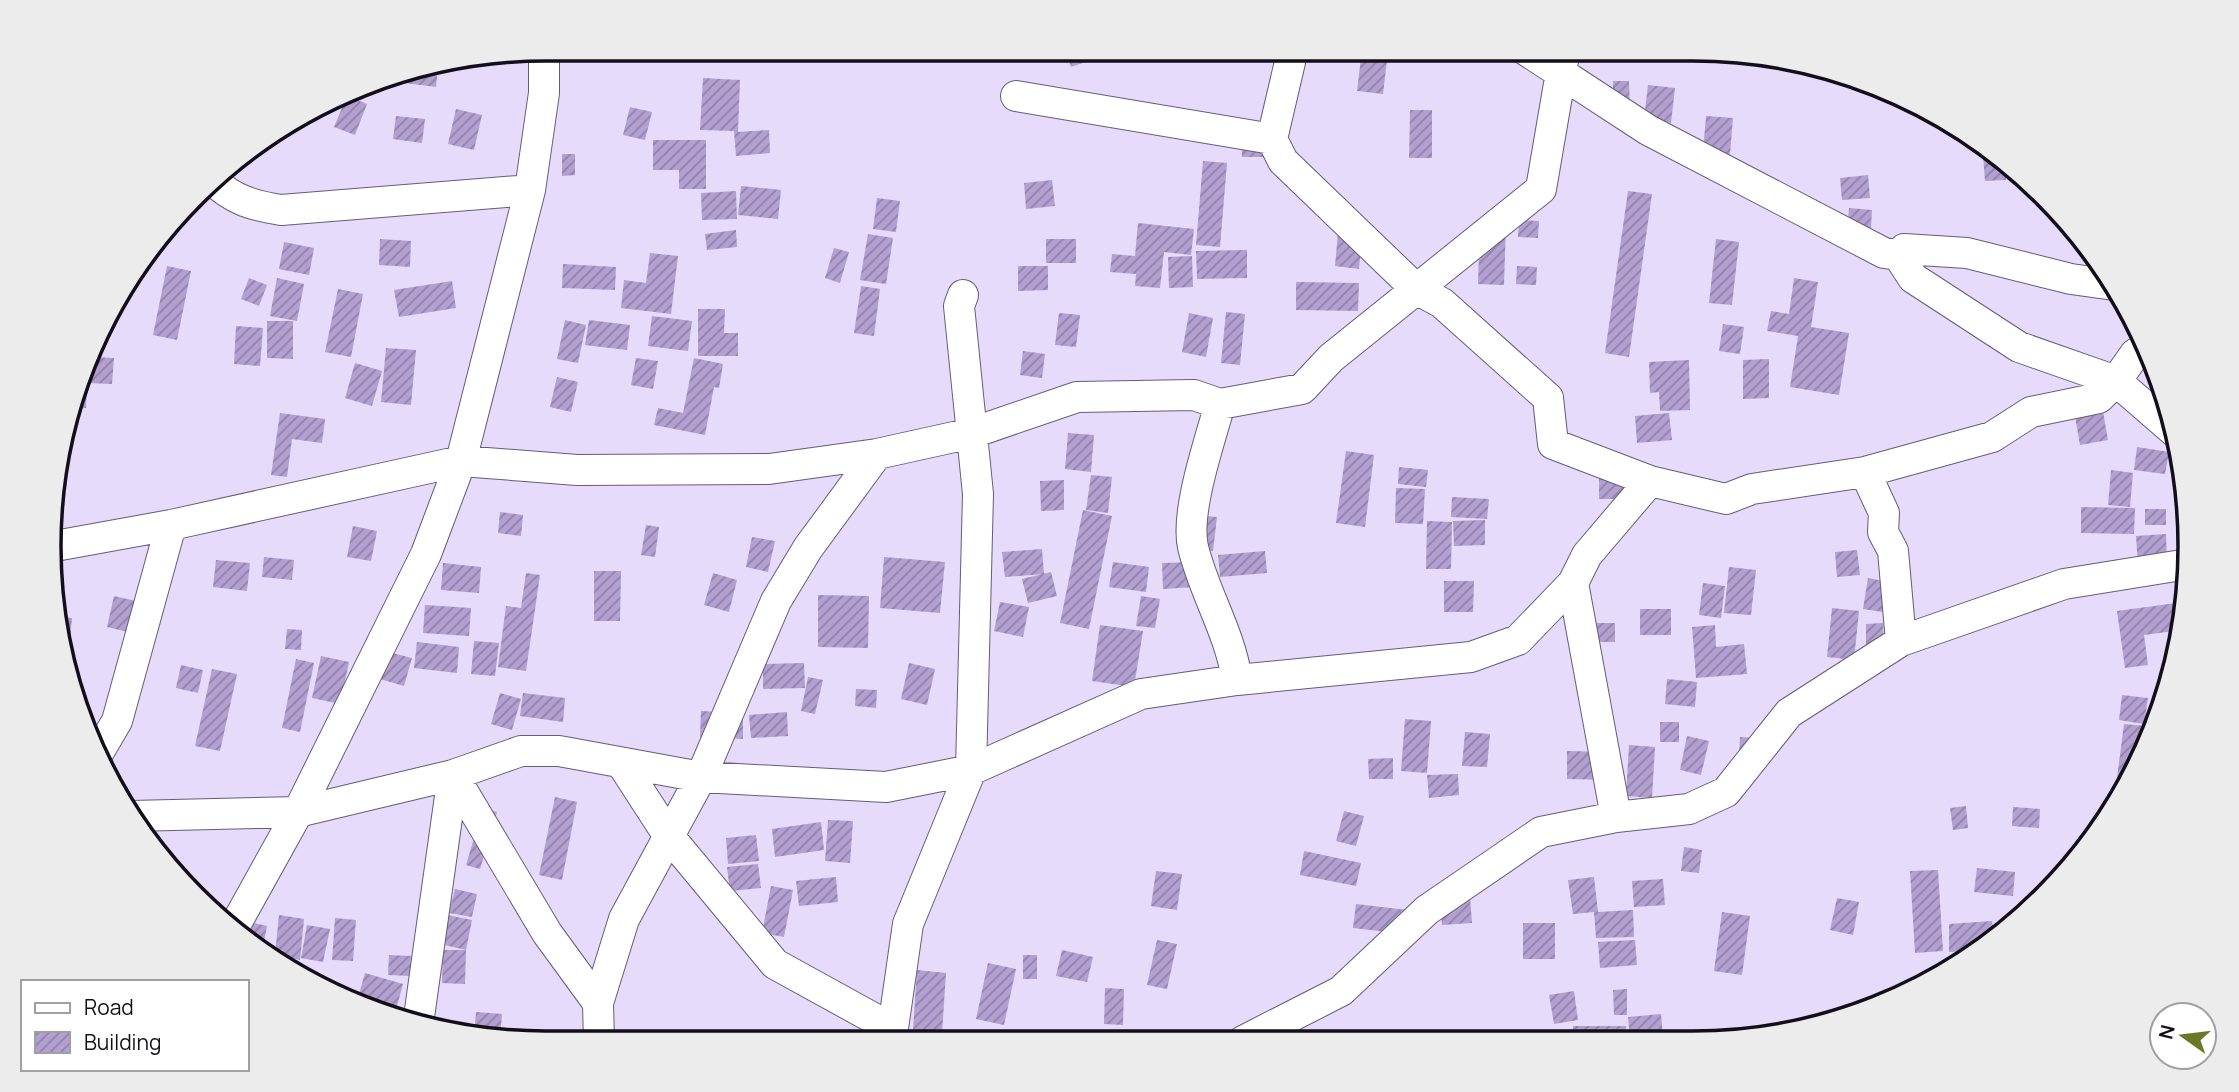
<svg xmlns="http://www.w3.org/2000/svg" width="2239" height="1092" font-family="Manrope,sans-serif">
  <defs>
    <pattern id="building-hatch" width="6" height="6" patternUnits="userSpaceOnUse" patternTransform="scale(1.75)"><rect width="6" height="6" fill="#b2a0d1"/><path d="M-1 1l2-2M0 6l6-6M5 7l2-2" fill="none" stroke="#9081a9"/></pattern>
  </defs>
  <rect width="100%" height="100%" fill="#e6dbfb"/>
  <path fill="url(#building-hatch)" d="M628 49H689V56L628 59Z
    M1065 49H1087L1091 60 1071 67Z
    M1677 49 1722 52V63L1677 61Z
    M1361 58 1387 60 1383 94 1357 91Z
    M438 67 436 87 405 83 407 72Z
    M703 78 740 80 738 132 769 130 770 153 736 156 734 131 700 130Z
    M1613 81H1629L1630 112H1613Z
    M1648 85 1675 88 1671 123 1644 119Z
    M347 96 367 104 355 135 334 127Z
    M630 107 652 112 645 140 623 135Z
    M456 109 482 115 474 150 448 144Z
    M1410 110H1432V158H1409Z
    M396 116 425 119 422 143 393 139Z
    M1706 116 1733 118 1730 154 1703 152Z
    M1262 129 1263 157H1242L1241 130Z
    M653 140H706V189H679V170H653Z
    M1982 143 2005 162 2006 180 1985 181Z
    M562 154H575V175L562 176Z
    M1203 161 1227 163 1220 247 1196 245Z
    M1868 175 1870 198 1842 200 1840 178Z
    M1052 180 1055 206 1026 209 1024 183Z
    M741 186 781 190 778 219 738 215Z
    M736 191 737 219 702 220 701 193Z
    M1628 191 1652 194 1629 357 1605 353Z
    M877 198 900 201 896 232 873 229Z
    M1849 208 1872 210 1870 244 1846 242Z
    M1519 220 1539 221 1538 238 1518 237Z
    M1138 223 1194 229 1191 255 1164 252 1160 288 1135 286 1136 274 1110 272 1112 254 1135 256Z
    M1480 223 1506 224 1504 285 1478 284Z
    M736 230 737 247 707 250 705 234Z
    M1338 233 1362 236 1359 269 1335 266Z
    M868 234 893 238 886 284 860 280Z
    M380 239 411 241 410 267 379 265Z
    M1046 239H1076V263H1046Z
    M1716 239 1739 242 1732 305 1709 303Z
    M284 242 314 248 309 275 279 269Z
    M834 248 849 252 840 283 825 278Z
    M1247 250V278L1197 279 1196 251Z
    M650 253 678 256 671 314 621 308 624 280 646 283Z
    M1192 256 1193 287 1169 288 1168 257Z
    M142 261 137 286 126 283Z
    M563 264 616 267 615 290 562 288Z
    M167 266 191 271 177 340 153 335Z
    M1018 266H1048V290L1018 291Z
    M1517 266 1537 267 1536 285 1516 284Z
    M249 278 267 285 259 306 241 299Z
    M277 278 304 284 297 321 270 316Z
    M1794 278 1818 282 1811 327 1849 333 1839 395 1790 387 1798 336 1767 331 1771 311 1789 314Z
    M452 281 456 308 399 317 394 290Z
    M1296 282 1359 283 1358 311 1296 310Z
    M861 286 880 289 874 336 854 333Z
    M338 289 363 294 351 357 325 352Z
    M698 309H725L724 333H738V356H698Z
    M1226 312 1245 314 1240 365 1221 363Z
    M1059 313 1080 315 1076 347 1055 345Z
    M1189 313 1213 318 1206 357 1182 352Z
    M652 316 692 321 688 351 648 346Z
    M565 320 586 325 578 363 557 359Z
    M589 320 630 325 627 350 585 345Z
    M267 321H293V359L267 358Z
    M1723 324 1744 327 1740 354 1719 351Z
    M236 326 263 328 260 366 234 364Z
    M386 348 416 350 411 405 381 402Z
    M1023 351 1045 354 1042 378 1020 375Z
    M93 357 114 358 112 384 86 383Z
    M636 358 658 361 653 389 631 385Z
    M694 358 723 364 719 388 714 387 705 435 654 425 658 408 683 413Z
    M1769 359V398L1743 399V360Z
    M1689 360 1690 410 1660 411 1659 392 1650 393 1649 362Z
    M355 363 382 371 372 406 345 398Z
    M557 377 578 382 571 412 550 407Z
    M82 386H87L86 408H74Z
    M2101 400 2108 440 2080 445 2073 405Z
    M280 413 325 419 322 443 292 439 287 477 271 475Z
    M1669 413 1672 440 1637 443 1635 416Z
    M1068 433 1094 435 1091 472 1065 469Z
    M2137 447 2169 452 2165 474 2134 470Z
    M1346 451 1374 455 1365 527 1336 523Z
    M1399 467 1428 470 1426 487 1398 484Z
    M2111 470 2133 473 2130 507 2108 505Z
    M1599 472H1623V499H1599Z
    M58 474 64 475V498H57Z
    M1091 475 1112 477 1108 513 1086 510Z
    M1064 480V510L1041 511 1040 481Z
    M1396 488 1425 489 1423 524 1395 523Z
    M1452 497 1489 499 1487 519 1451 517Z
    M2081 507 2135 508 2134 534 2081 533Z
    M2145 509H2166V525H2145Z
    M1083 510 1112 516 1089 629 1060 623Z
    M500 512 523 515 521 536 498 533Z
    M1193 515 1217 517 1213 551 1190 548Z
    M1485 520V545L1454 546 1453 521Z
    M1427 521 1452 522 1451 569H1426Z
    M646 525 659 527 655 557 641 555Z
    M353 526 377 531 371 561 347 557Z
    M2166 534 2167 564 2138 565 2136 536Z
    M752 537 775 541 768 572 746 567Z
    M1042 549 1044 574 1005 577 1002 552Z
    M1857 550 1860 575 1837 577 1835 552Z
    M1265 551 1267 573 1220 577 1218 555Z
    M264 557 294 560 292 580 262 577Z
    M884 557 945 562 940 613 880 608Z
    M216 560 250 563 247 591 213 587Z
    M1113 562 1149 567 1146 592 1109 587Z
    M1194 562 1195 587 1163 589 1162 563Z
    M443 563 481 567 479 593 441 590Z
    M1729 567 1756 570 1751 615 1724 613Z
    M594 571H621L620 621H594Z
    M1051 572 1057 596 1028 603 1022 579Z
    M526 573 540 575 526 671 498 667 506 606 521 608Z
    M713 573 737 580 729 612 704 605Z
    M1868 578 1888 582 1883 612 1863 609Z
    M1444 581H1474L1473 612H1444Z
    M1703 583 1725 586 1721 618 1699 615Z
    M818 595 869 596 868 648 818 647Z
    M114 596 136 601 128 632 107 627Z
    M1141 596 1160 599 1155 628 1136 626Z
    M1000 602 1029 607 1023 637 994 631Z
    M2184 602 2182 630 2144 635 2148 665 2125 668 2117 611Z
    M425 605 471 608 469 636 423 633Z
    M1832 608 1859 611 1854 660 1827 657Z
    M1640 609H1671V635H1640Z
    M55 616 72 618 70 639 62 638Z
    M1592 623H1615V642H1591Z
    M1883 623 1884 654H1866V624Z
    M1100 625 1143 631 1134 687 1092 681Z
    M1715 625 1716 647 1744 644 1747 674 1696 678 1692 627Z
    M287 629 302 630 301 650 285 649Z
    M474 641 499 643 495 676 471 674Z
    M417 642 459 647 457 673 414 668Z
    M388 652 412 658 404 686 380 679Z
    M321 656 349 662 340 704 312 698Z
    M296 659 314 663 300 732 282 728Z
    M804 663 805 688 763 689V664Z
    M909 663 935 669 927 705 901 699Z
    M181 665 203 670 198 693 176 688Z
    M212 669 237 674 220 751 195 746Z
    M808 677 823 680 815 714 801 711Z
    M1667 679 1697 682 1695 707 1665 704Z
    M856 689 877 690 876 708 855 706Z
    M500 693 521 699 512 730 491 724Z
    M523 693 565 698 563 722 520 716Z
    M2122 695 2148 698 2144 724 2119 720Z
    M701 711 743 713V739L700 737Z
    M787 712 788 736 751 738 749 715Z
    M1405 719 1431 721 1427 773 1401 771Z
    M1660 722H1679V742H1660Z
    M2124 724 2146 726 2143 752 2127 779 2117 778Z
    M1465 732 1490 734 1487 767 1462 766Z
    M1687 736 1709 741 1701 775 1680 770Z
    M1740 737 1759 738 1739 755Z
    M1629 745 1655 747 1652 798 1626 796Z
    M1567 751 1611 752 1610 780 1567 779Z
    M1393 758V779H1369L1368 759Z
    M1458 774 1459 795 1429 798 1427 775Z
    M555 797 577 802 562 880 539 875Z
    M1966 806 1968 828 1953 830 1950 808Z
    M2013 807 2040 809 2039 828 2012 826Z
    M483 808 497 812 480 869 466 865Z
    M1344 811 1364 816 1356 846 1336 841Z
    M828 820 853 821 850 863 825 861Z
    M821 822 824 850 775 857 772 829Z
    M756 835 759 861 728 864 726 838Z
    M1684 847 1702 850 1699 873 1681 871Z
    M1304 851 1361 863 1356 886 1300 875Z
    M758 864 761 888 730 891 727 867Z
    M1977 868 2015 872 2013 896 1974 892Z
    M1938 870 1943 951 1915 953 1910 871Z
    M1156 871 1182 874 1177 910 1151 906Z
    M836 877 838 902 799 906 796 881Z
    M1594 877 1598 912 1633 910 1634 937 1596 938 1594 912 1573 914 1568 880Z
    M1663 879 1665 905 1634 907 1632 881Z
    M771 886 793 890 784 937 762 933Z
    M455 889 477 894 472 917 449 913Z
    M1470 897 1472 923 1442 925 1440 899Z
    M1837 898 1859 902 1853 935 1830 930Z
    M1356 904 1425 912 1423 936 1353 928Z
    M1722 912 1750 916 1742 975 1714 971Z
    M442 914 472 920 466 950 436 943Z
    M279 915 304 919 300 960 275 955Z
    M335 918 356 920 353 961 332 960Z
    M246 921 267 926 263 947 243 935Z
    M1992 921 1993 929H2007L1996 940 1977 951 1949 952V924Z
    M1523 923H1555V959H1523Z
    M307 925 330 929 323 962 301 958Z
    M1157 940 1177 944 1167 989 1147 985Z
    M1635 940 1637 965 1600 968 1598 942Z
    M443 950H466L465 984 442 983Z
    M1062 950 1093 957 1087 982 1056 976Z
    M389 955 411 956 410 976 388 975Z
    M1023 955H1037V979H1023Z
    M988 963 1016 969 1004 1025 976 1019Z
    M917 970 946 973 942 1033 913 1030Z
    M365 973 403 984 394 1017 356 1005Z
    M1105 988 1124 989 1123 1025 1104 1024Z
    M1627 989V1015H1614L1613 990Z
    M1574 991 1578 1020 1554 1024 1549 995Z
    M476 1012 502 1014 500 1038 474 1036Z
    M1661 1014 1663 1039H1630L1628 1017Z
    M1573 1026H1626V1039H1573Z
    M1568 1033V1039H1545V1034Z"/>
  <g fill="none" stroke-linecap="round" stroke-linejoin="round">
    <g stroke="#665c78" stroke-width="32">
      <path id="minor" d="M1293 49 1272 139 1283 161 1416 289 1442 303 1548 398 1553 444 1650 481 1726 499 1752 489 1865 472 1992 437 2031 412 2099 398 2116 381 2176 433
        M1524 49 1648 130 1884 253 1898 255 1904 249 1967 253 2071 279 2114 285
        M1016 96 1272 139
        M213 180C232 200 255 206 281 210L530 190
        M1898 255 1913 278 2019 347 2116 381 2135 354 2147 346
        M1220 404C1210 440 1185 512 1193 547 1204 593 1230 632 1237 680
        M1865 472 1884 513 1883 532 1893 551 1901 641
        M55 546 171 525 461 461 577 470 769 469 877 454
        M1573 583 1616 817
        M97 755 117 721 171 525
        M622 764 668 835 775 964 893 1029
        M453 775 547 933 598 1003
        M131 816 298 812 453 775 521 751H559L701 777 886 787 971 770 1141 694 1237 680 1471 657 1518 640 1573 583 1587 555 1650 481
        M233 929 298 812 426 554 461 461 530 190 544 93V49
        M418 1024 453 775
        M1243 1041 1341 991 1427 910 1541 832 1616 817 1689 809 1726 792 1789 713 1901 641 2064 584 2188 564
        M891 1042 908 924 971 770 978 494 959 306 963 295
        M599 1043 598 1003 624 919 701 777 776 601 808 548 877 454 972 433 1077 397 1194 395 1220 404 1302 389 1331 358 1541 189 1565 49"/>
    </g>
    <use href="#minor" stroke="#fff" stroke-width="30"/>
  </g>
  <path d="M0 0H2239V1092H0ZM546 61H1693A485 485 0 0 1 2178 546V546A485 485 0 0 1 1693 1031H546A485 485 0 0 1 61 546V546A485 485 0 0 1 546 61Z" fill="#ececed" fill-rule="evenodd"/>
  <path fill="none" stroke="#130f1a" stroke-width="3.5" d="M546 61H1693A485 485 0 0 1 2178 546V546A485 485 0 0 1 1693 1031H546A485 485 0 0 1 61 546V546A485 485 0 0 1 546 61Z"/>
  <rect x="21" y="980" width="228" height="91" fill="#ffffff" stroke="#a19fa3" stroke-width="2"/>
  <rect x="35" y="1003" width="35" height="10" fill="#ffffff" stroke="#a19fa3" stroke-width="2"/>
  <text x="84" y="1015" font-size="21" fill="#130f1a">Road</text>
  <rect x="35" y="1032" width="35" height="21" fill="url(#building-hatch)" stroke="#a19fa3" stroke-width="2"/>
  <text x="84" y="1050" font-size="21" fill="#130f1a">Building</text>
  <g transform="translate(2183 1036) rotate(284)"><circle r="33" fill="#ffffff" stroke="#a19fa3" stroke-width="2"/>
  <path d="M0-5L12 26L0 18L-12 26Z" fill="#6a7927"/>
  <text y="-10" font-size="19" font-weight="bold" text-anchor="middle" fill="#130f1a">N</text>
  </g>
</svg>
